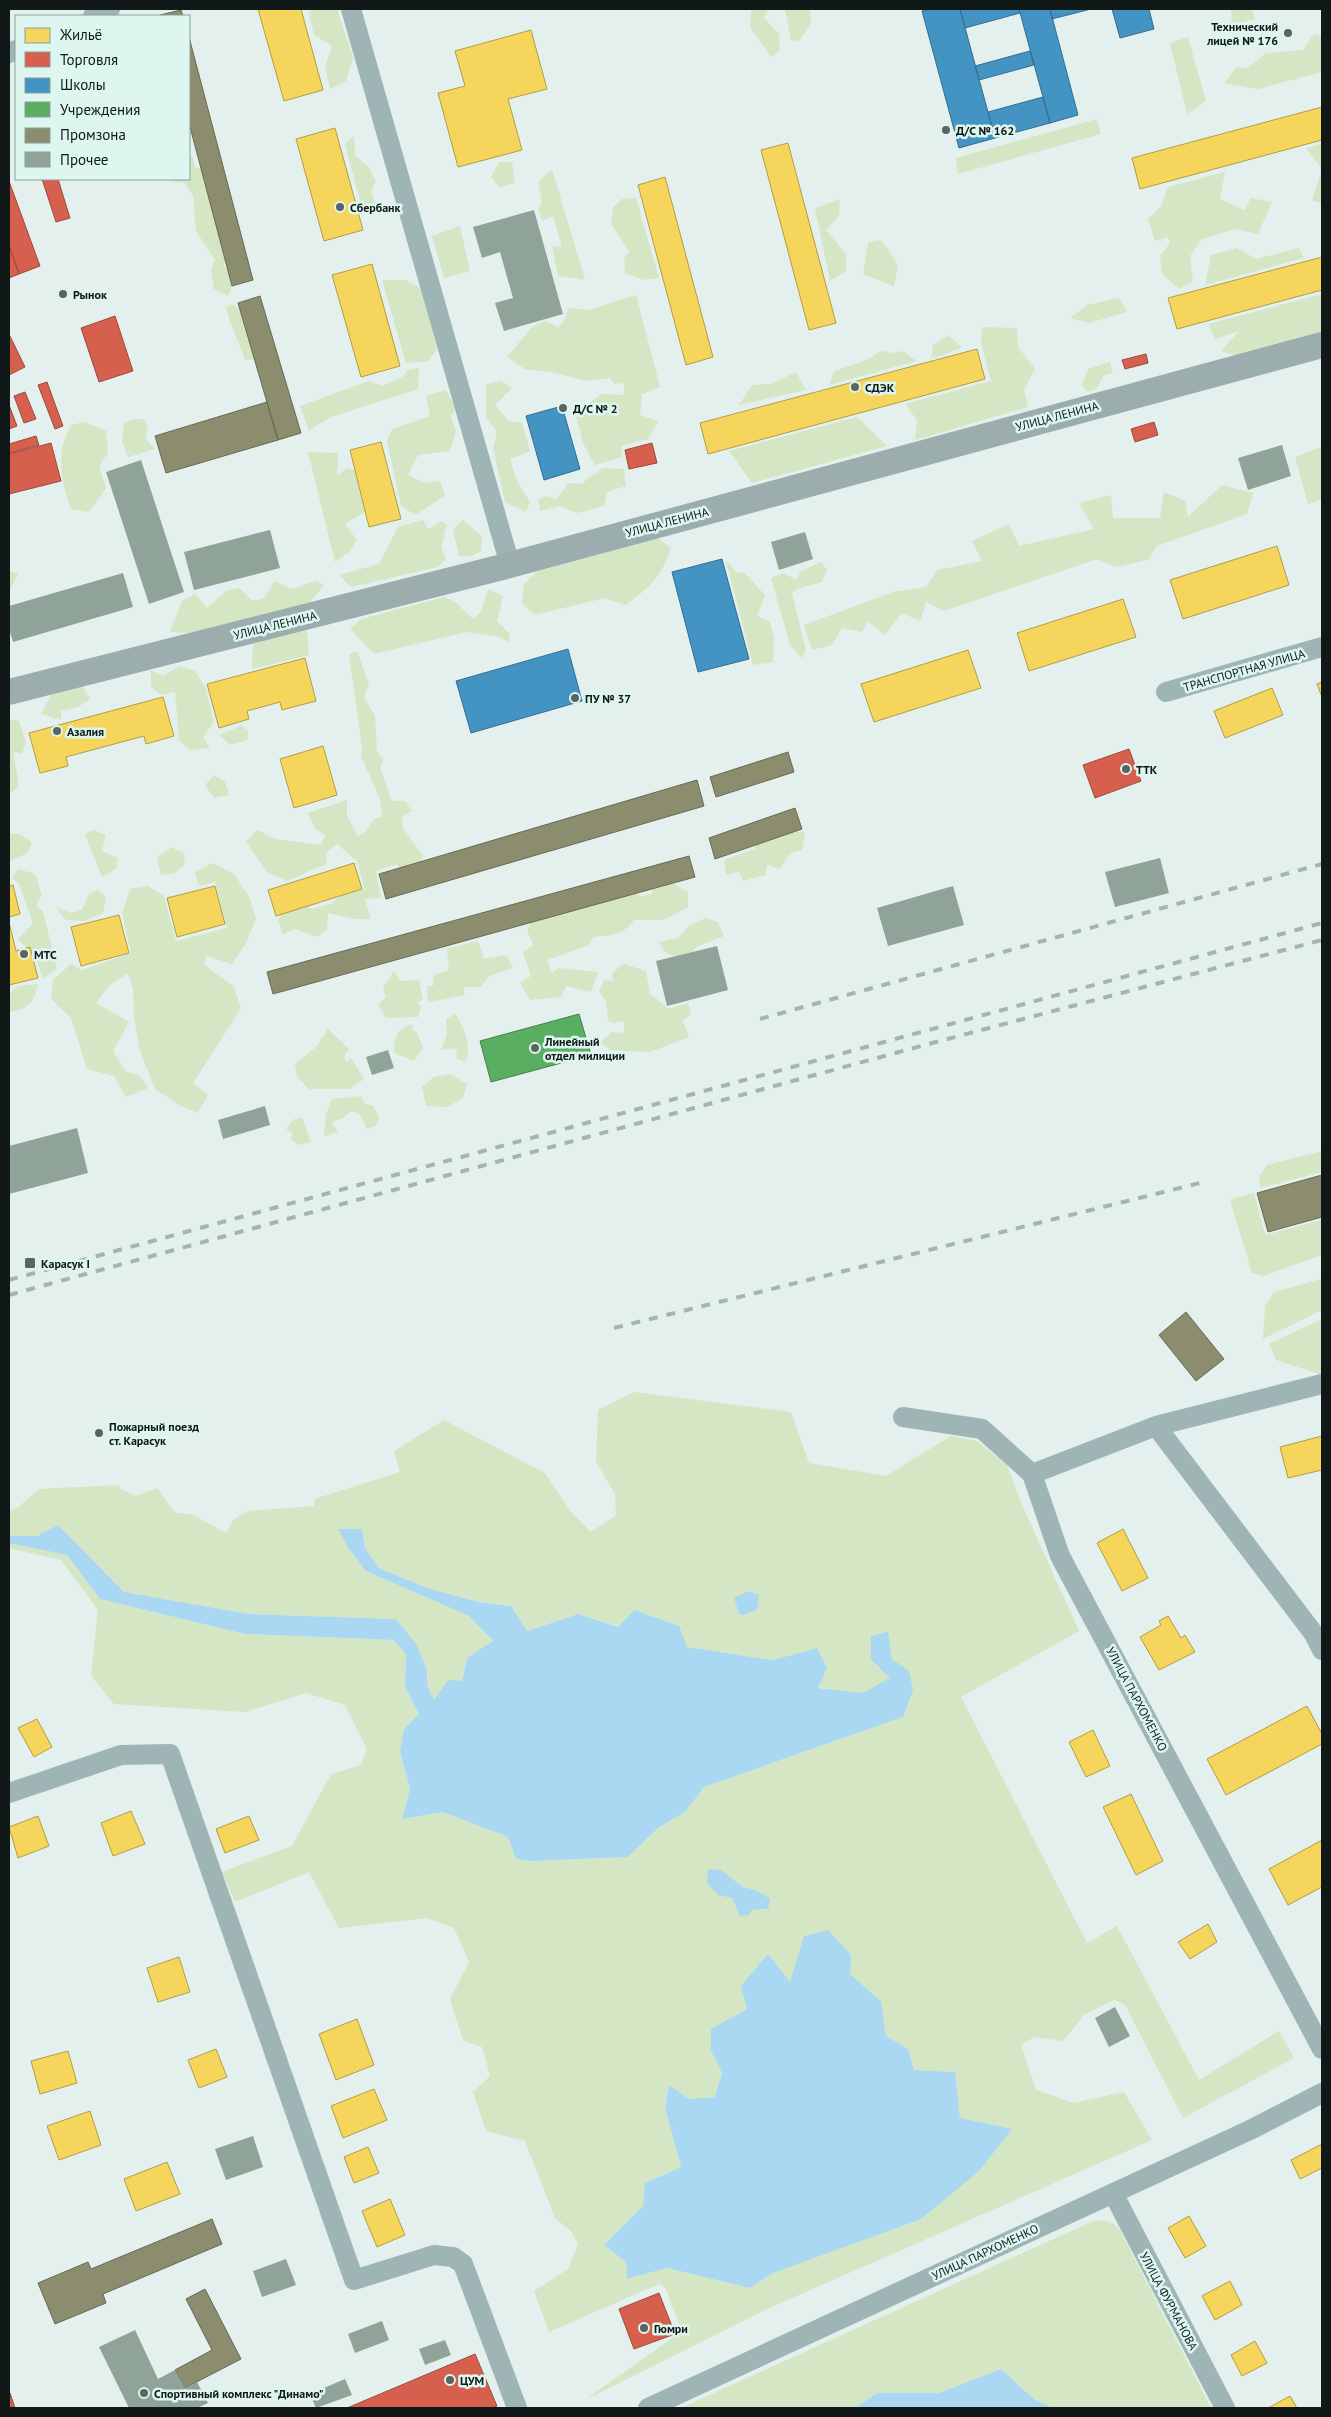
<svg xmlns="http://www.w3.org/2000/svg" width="1331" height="2417" font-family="'PT Sans',sans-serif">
  <rect width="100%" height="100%" fill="#e3f0ed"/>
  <path fill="#d4e6c4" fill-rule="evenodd" d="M311 9H337L353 58 346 81 330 89 325 66 332 46 314 35 309 14Z
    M751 9H765L767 11 764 18 779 34 780 50 771 57 750 27Z
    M785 9H810L811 24 799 41 791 40Z
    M1231 9H1252L1255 19 1232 25Z
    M1314 34 1322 36V72L1258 89 1224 83 1237 67 1248 68 1266 53 1303 50Z
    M1188 37 1206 101 1187 114 1170 43Z
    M1097 119 1101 134 958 174 956 158Z
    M354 136 355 156 368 166 376 181 371 191 377 209 362 208 345 144Z
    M1322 144V203L1312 201 1322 169 1306 148Z
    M193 157 195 168 213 171 232 255 223 265 236 277 228 296 214 289 211 269 215 260 196 231 193 196 185 183 172 181 171 179H189V159Z
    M499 162H512L515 183 499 187 491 177Z
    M552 169 585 280 558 276 552 246 562 247 553 216 542 221 538 209 542 202 538 182Z
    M1225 172 1220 199 1244 210 1251 198 1272 202 1258 234 1235 229 1202 239 1190 256 1193 282 1179 289 1162 274 1160 256 1170 243 1167 237 1155 241 1148 219 1161 206 1168 187Z
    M636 198 659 278 644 280 625 273 624 259 629 251 611 224 613 207 622 199Z
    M840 199 839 216 826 230 846 254V271L830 281 815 208Z
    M460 226 470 271 444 278 432 236Z
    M881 240 898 265 894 286 863 274 868 242Z
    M1237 248 1256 259 1299 248 1304 258 1205 285 1211 255Z
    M382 280H406L422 289 437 349 429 361 406 363Z
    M1322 294V337L1248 360 1221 351 1239 331 1215 339 1208 324Z
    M636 295 660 387 642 394 640 415 658 421 648 439 621 446 622 457 595 465 583 443 575 413 601 394 624 395V383L614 384 610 378 587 381 551 372 525 369 507 357 532 327 546 321 558 327 565 320 568 308 589 310Z
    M1119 298 1127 312 1089 323 1070 318 1087 305Z
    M233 304 242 312 259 359 245 360C239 341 230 326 226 307Z
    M982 327 1017 328 1018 347 1035 369 1024 389 1028 407 915 440 917 420 905 404 991 381 981 343Z
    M949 335 962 348 931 359 933 345Z
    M881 351 894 353 903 351 916 361 829 385 834 371 865 361Z
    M1110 362 1113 373 1104 375 1096 389 1087 392 1082 385 1088 369Z
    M419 368 418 389 331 417 309 430 300 406 369 381 382 386 404 376 407 370Z
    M796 372 806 390 739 405 752 385 771 384Z
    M501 381 512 388 495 405 509 421 522 423 530 451 510 459 517 481 530 502 526 512 505 502 493 448 497 432 486 417V384Z
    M445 390 457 408 451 416 456 431 450 451 418 455 408 475 425 483 440 481 445 495 416 515 401 506 387 441 392 429 430 416 426 396Z
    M857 417 887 446 752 483 729 451Z
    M133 419H144L148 429 145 438 155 449 128 457 122 442 124 424Z
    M84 422 106 431 108 453 99 466 106 488 89 512 71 509C61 480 55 453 71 425Z
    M1321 447 1322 499 1308 504 1295 457Z
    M308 452 338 453 337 476 347 468 363 473 370 509 345 524 357 540 348 553 335 562Z
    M603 468 624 469 626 486 607 492 604 506 577 513 560 506 540 511 538 499 546 496 557 499 568 483 581 484Z
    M1222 485 1253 493 1247 514 1157 546 1148 560 1116 567 1097 559 944 611 926 602 920 621 902 613 885 635 868 621 862 632 842 628 832 645 812 650 804 625 893 592 926 587 937 570 982 561 972 541 1009 524 1019 546 1094 529 1079 503 1111 495 1113 518H1160L1164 492 1185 501 1188 517Z
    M423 520 428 529 442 521 447 525 441 547 446 559 438 567 351 587 339 575 379 564 398 527Z
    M463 520 482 536 481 551 472 556H459L453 529Z
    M658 538 671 548C661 577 650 588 625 605L605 598 534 615 522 603 524 584 538 571Z
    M726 561 737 573 744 572 765 595 757 616 770 622 774 638 773 662 753 665Z
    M821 562 827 570 822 582 797 589 792 593 806 650 802 658 790 645 771 578 784 573 796 580 801 571Z
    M9 571 18 574 9 592Z
    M275 581 291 589 316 581 324 585 309 603 201 634 170 632 182 601 195 594 207 608 226 591 239 588 253 601 264 598Z
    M488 589 503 596 497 621 509 633 510 642 495 636 466 632 374 654 350 629 361 619 444 597 455 602 473 619 481 612Z
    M290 629 307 631 309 655 252 669 253 639Z
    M357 651 369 685 364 697 375 716 377 751 383 759 380 768 392 801H405L412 811 402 817 403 828 423 856 417 869 403 873 397 864 376 871 381 898 365 899 371 919H355L328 913 327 930 316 937 295 929 283 934 278 920 282 910 303 902 312 909 331 904 347 889 365 890 357 861 337 844 327 852 326 864 287 881 267 872 246 842 257 830 275 839 321 845 325 835 315 829 308 813 347 800V816L358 836 364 833 374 819 382 817 380 799 361 756 362 748 349 654Z
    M180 666 195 671 205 687 214 722 203 737 210 748 190 750 179 740 175 692 161 695 151 687V670L163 676Z
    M82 685 90 699 78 707 61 711V720L41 714 53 692Z
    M9 720 19 721 26 742 22 754 13 751 19 786 9 795Z
    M241 726 248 730V740L230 745 219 735Z
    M214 775 225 782 229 795 214 798 205 785Z
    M93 830 106 835 102 851 118 858 116 869 102 877 85 834Z
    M791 831 805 832 802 850 790 853 780 869 767 865 765 875 743 881 739 872 726 875 724 860 755 849V841Z
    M9 834H20L32 842 27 853 9 862Z
    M172 847 185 854 184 865 175 873 161 875 157 857Z
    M213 863 234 874 250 898 256 919 246 943 232 964 206 956 204 965 234 987 241 1008 193 1083 208 1095 198 1113 181 1106 155 1089 139 1048 134 1017 133 989 128 973 110 985 96 1003 129 1022 113 1051 126 1072 139 1075 148 1088 126 1097 114 1076 87 1069 71 1018 51 999 53 980 71 964 82 970 131 953 122 913 130 889 148 886 164 896 176 941 227 928 215 882 199 886 195 872Z
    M18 869 35 874 42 895 36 905 43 911 57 969 43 978 36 958 18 939 33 923 19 884 12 878Z
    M656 880 669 881 688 892V907L664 920H634C624 935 610 935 593 937L589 945 547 960 552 973 558 968 598 972 591 992 566 986 561 997 530 1000 520 983 531 976 523 952 533 945 527 930 538 913 629 890 642 897 652 893Z
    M98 890 106 897 103 913 85 921 65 920 56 907 71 913 82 910 89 894Z
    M706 918 718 922 724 936 696 947 689 956 681 960 665 952 659 942 678 938 689 926Z
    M478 941 484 959 506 955 513 968 489 976 481 987H463L465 995 428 1002 427 986H433L434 975 449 970 447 949Z
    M624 964 646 971 650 994 669 1009 688 1003 691 1014 683 1021 689 1037 650 1052 610 1050 601 1042 612 1032 624 1033V1021L613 1023 608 1021 606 1001 599 991 604 980 613 981 612 973Z
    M394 971 401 981 419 980 423 1000 417 1002 421 1006 418 1017 386 1018 378 1005 386 997 383 988Z
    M38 984C34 1003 29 1009 9 1012V995L18 986Z
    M455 1014C464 1028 473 1047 465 1062L457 1059 456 1048 441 1050 447 1034 446 1019Z
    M413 1024 412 1030 417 1032 423 1048 414 1061 394 1053C395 1036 395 1030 413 1024Z
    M328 1029 349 1049 344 1056 346 1062 351 1058 364 1079 349 1089H309L297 1077 295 1064 316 1047Z
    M450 1074 467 1084 463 1098 447 1107 426 1106 422 1087 434 1077Z
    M361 1096 364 1103 373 1106 379 1117 376 1126 367 1129 359 1113 351 1111 343 1118 332 1122 338 1132 324 1136 326 1114 332 1099Z
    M302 1118 311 1142 299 1145 290 1139 293 1133 286 1129 294 1119Z
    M1322 1151V1172L1260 1188 1259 1177 1267 1165Z
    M1254 1193 1265 1235 1322 1220V1255L1263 1276 1252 1273 1231 1203V1199Z
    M1321 1279 1322 1310 1263 1339 1265 1306 1274 1292Z
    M1322 1319V1375L1276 1360 1269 1344Z
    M634 1392 791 1412 809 1463 886 1476 951 1436 977 1441 1007 1465 1023 1507 1079 1631 961 1697 1087 1943 1117 1926 1199 2080 1279 2031 1294 2058 1183 2118 1125 2005 1114 2000 1085 2014 1063 2041 1034 2037 1021 2045 1036 2090 1074 2103 1124 2092 1152 2140 767 2309 585 2400 682 2331 665 2287 659 2284 549 2332 534 2291 568 2269 578 2244 571 2231 555 2218 525 2141 486 2131 473 2092 490 2076 482 2047 463 2041 450 1999 469 1962 454 1928 427 1918 339 1928 309 1872 235 1902 222 1872 292 1846 331 1774 361 1765 367 1749 345 1705 306 1693 245 1712 114 1704 91 1675 98 1610 61 1560 9 1548V1543L67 1555 100 1599 245 1634 394 1640 406 1654 405 1687 419 1714 404 1729 400 1752 410 1788 402 1819 443 1812 508 1837 516 1859 533 1861 628 1857 658 1828 686 1811 704 1787 903 1717 909 1671 892 1659 891 1678 863 1694 817 1687V1648L773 1660 687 1647 578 1614 527 1631 511 1606 479 1602 427 1588 379 1568 365 1548 362 1529H339L349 1549 366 1571 469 1616 493 1642 467 1658 462 1681 434 1701 427 1685V1670L396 1619 249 1614 124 1592 58 1525 37 1536H9V1511L17 1508 39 1489 118 1485 122 1490 136 1496 157 1488 175 1513 191 1514 226 1533 233 1520 248 1511 314 1506V1499L400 1472 394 1451 444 1420 545 1473 572 1513 591 1532 616 1515 615 1494 596 1462 598 1410ZM734 1598 750 1612 743 1615 739 1614ZM721 1870 743 1887 756 1890 768 1910H752L741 1916ZM768 1954 790 1983 850 1974 881 2001 886 2036 908 2049 914 2070 955 2072 960 2118 773 2273 750 2288 667 2268 627 2279 626 2262 604 2245 643 2206 645 2183 681 2167 665 2108 669 2085 689 2099 715 2097 722 2073 711 2051V2030L747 2009Z
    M1102 2220 1113 2223 1120 2230 1211 2408H1053L1035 2400 1001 2369 939 2393H877L855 2408H681L1091 2222Z"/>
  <path fill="#aad8f3" d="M58 1525 124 1592 249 1614 396 1619 416 1644 427 1670V1685L434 1700 448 1680 462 1681 467 1658 493 1641 469 1616 366 1571 349 1549 338 1529H362L365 1548 379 1568 427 1588 479 1602 511 1606 527 1631 578 1614 618 1627 634 1610 679 1626 687 1647 773 1660 817 1648 827 1668 818 1688 863 1693 890 1678 871 1659V1636L888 1632 892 1659 909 1671 913 1690 903 1717 704 1787 686 1811 658 1828 628 1857 533 1861 516 1859 508 1837 443 1812 402 1819 410 1788 400 1752 404 1729 419 1714 405 1687 406 1654 394 1640 245 1634 100 1599 67 1555 9 1543V1536H37Z
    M749 1591 759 1595 757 1610 743 1615 739 1614 734 1598Z
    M708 1869 721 1870 743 1887 756 1890 770 1899 768 1909 752 1910 748 1915 740 1916 732 1898 718 1895 707 1883Z
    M828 1930 851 1955 850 1974 881 2001 886 2036 908 2049 914 2070 955 2072 960 2118 1012 2129 979 2171 921 2219 773 2273 750 2288 667 2268 627 2279 626 2262 604 2245 643 2206 645 2183 681 2167 665 2108 669 2085 689 2099 715 2097 722 2073 711 2051V2029L747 2009 741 1986 768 1954 790 1982 804 1936Z
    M1001 2369 1035 2400 1053 2408H855L877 2393H939Z"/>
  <path fill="#f6d55c" stroke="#b19d47" d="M258 9H301L323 90 284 101Z
    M531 30 547 89 508 99 522 150 458 167 438 93 465 86 455 51Z
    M1322 107V140L1140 189 1132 158Z
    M335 128 363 230 324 241 296 139Z
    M788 143 836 323 809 330 761 150Z
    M665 177 713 357 686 365 638 185Z
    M1322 257V290L1177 329 1168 298Z
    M372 264 400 366 361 377 332 275Z
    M977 349 985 379 708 454 700 423Z
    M381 442 401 519 369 527 350 450Z
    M1277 546 1289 585 1183 619 1170 580Z
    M1123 599 1136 637 1029 671 1017 633Z
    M968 650 981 688 874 722 861 684Z
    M305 658 316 701 282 710 280 702 247 711 249 719 219 728 207 684Z
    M1322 682V697L1317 684Z
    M1272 688 1283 715 1225 738 1214 711Z
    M163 697 174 736 146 744 144 736 66 757 68 766 40 773 29 733Z
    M323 746 337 795 294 808 280 759Z
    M354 863 362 889 276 916 268 890Z
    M13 885 20 914 9 917V886Z
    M215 886 225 924 177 937 167 898Z
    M119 915 129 953 81 966 71 927Z
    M9 922 16 951 30 947 38 978 9 985Z
    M1322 1436V1470L1288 1478 1280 1447Z
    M1123 1529 1148 1578 1122 1591 1097 1543Z
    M1168 1616 1181 1638 1185 1635 1195 1652 1159 1670 1140 1637 1161 1625 1159 1621Z
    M1307 1706 1322 1734V1744L1226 1795 1207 1759Z
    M37 1719 52 1747 34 1757 18 1728Z
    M1093 1730 1110 1766 1086 1777 1069 1742Z
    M1131 1794 1163 1861 1136 1875 1103 1807Z
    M131 1811 145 1844 113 1856 101 1823Z
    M38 1816 49 1846 18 1858 9 1827Z
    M249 1816 259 1840 225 1853 216 1829Z
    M1322 1840V1887L1288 1905 1269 1869Z
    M1208 1924 1217 1942 1190 1959 1178 1942Z
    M179 1957 190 1992 158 2002 147 1968Z
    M357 2019 374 2065 336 2080 319 2034Z
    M216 2049 227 2077 199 2088 188 2060Z
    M68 2051 77 2083 40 2094 31 2061Z
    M374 2089 387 2120 343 2138 331 2106Z
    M90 2111 101 2145 59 2160 47 2126Z
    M1322 2144V2168L1300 2179 1291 2160Z
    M368 2147 379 2173 354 2183 344 2157Z
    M167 2162 180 2194 136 2211 124 2179Z
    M390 2199 405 2235 377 2247 362 2211Z
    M1189 2216 1206 2246 1185 2258 1168 2228Z
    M1230 2281 1242 2305 1215 2320 1202 2296Z
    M1255 2341 1267 2363 1242 2376 1231 2355Z
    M1290 2396 1297 2408H1268Z"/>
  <path fill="#d6604d" stroke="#9b4b3d" d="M42 179H58L70 218 56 222Z
    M9 181 40 266 19 274 9 245Z
    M9 245 19 274 9 278Z
    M115 316 133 371 99 382 81 328Z
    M9 334 25 367 9 375Z
    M1146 354 1148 363 1125 369 1122 360Z
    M47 382 63 426 55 429 38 385Z
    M25 392 36 419 24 423 14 396Z
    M9 405 17 426 9 429Z
    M1154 422 1158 435 1135 442 1131 429Z
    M36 436 39 445 9 453V444Z
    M51 443 61 481 9 494V454Z
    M652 443 657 463 629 469 625 450Z
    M1129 749 1141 781 1095 798 1083 765Z
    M659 2293 675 2334 634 2349 619 2309Z
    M475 2354 497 2406 491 2408H347Z
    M10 2393 15 2408H9Z"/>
  <path fill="#4393c3" stroke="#346e8f" d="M930 9H960L995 138 959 148 922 11Z
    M960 9H1019L1020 13 965 28Z
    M1019 9H1050L1078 115 1050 123Z
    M1050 9H1091L1052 19Z
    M1112 9H1149L1154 29 1120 38Z
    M1030 51 1034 65 979 80 975 66Z
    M1043 97 1050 123 995 138 988 112Z
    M562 406 580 469 544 480 526 416Z
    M722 559 749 659 698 672 672 572Z
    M568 649 582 701 471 733 456 681Z"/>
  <path fill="#5aae61" stroke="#44814b" d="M579 1014 591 1055 491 1082 480 1041Z"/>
  <path fill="#8c8c6e" stroke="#676a54" d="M181 10 183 16H161L160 15Z
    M189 37 253 280 232 286 189 123Z
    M260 296 301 433 278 440 238 303Z
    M267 402 278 440 166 473 155 436Z
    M788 752 794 772 716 797 710 777Z
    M697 780 704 806 386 899 379 874Z
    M795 808 802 829 715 859 709 838Z
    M689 856 695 877 273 994 267 972Z
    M1322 1175V1217L1268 1232 1257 1193Z
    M1186 1312 1224 1359 1196 1381 1159 1335Z
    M212 2219 222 2244 103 2294 106 2303 55 2324 38 2283 88 2262 91 2269Z
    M205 2289 241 2359 185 2388 175 2370 212 2350 186 2299Z"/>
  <path fill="#8fa399" d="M534 210 563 314 504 331 495 303 513 298 500 252 482 258 473 227Z
    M1282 445 1291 476 1248 490 1238 458Z
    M141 460 184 592 149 604 106 472Z
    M270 530 280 568 194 590 184 552Z
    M805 532 813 559 779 570 771 542Z
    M123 573 133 607 13 642 9 629V606Z
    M1160 858 1169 893 1115 907 1105 872Z
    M953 886 964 925 888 946 877 908Z
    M717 946 728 990 667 1006 656 961Z
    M388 1050 394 1068 372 1075 366 1057Z
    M265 1106 270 1125 223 1139 218 1120Z
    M77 1128 88 1173 9 1194V1146Z
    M1115 2007 1130 2036 1109 2047 1095 2018Z
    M253 2136 263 2167 226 2180 215 2149Z
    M286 2259 296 2285 262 2297 253 2271Z
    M382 2321 389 2340 355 2353 348 2334Z
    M135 2330 158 2379 175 2370 185 2388 197 2382 208 2403 197 2408H129L99 2347Z
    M445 2340 451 2355 425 2365 419 2349Z
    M345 2379 352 2395 316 2408 310 2394Z"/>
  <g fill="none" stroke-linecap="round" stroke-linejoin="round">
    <path stroke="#9fb4b5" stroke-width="20" d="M351 9 510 565
      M93 16 110 9
      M9 53 16 50
      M1166 692 1322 647
      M903 1417 982 1429 1032 1474 1060 1556 1322 2049
      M1156 1426 1314 1634 1322 1650
      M1032 1474 1156 1426 1322 1384
      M9 1793 121 1755 170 1754 354 2280 434 2255 453 2257 463 2264 517 2408
      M1113 2193 1225 2408
      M648 2408 1250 2130 1322 2093"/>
    <path stroke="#9cadad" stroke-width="26" d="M9 692 510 565 1322 345"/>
    <path stroke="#a4b4b2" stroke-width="4" stroke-dasharray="9 9" stroke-linecap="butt" d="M760 1019 1322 864
      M9 1280 1322 923
      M9 1295 921 1046 1322 940
      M614 1328 1208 1181"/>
  </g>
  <g fill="#5a6462" stroke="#ddf6f0" stroke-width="2">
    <circle cx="1288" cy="33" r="5"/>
    <circle cx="946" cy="130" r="5"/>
    <circle cx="340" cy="207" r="5"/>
    <circle cx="63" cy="294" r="5"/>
    <circle cx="855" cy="387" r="5"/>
    <circle cx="563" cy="408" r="5"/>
    <circle cx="575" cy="698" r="5"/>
    <circle cx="57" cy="731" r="5"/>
    <circle cx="1126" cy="769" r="5"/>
    <circle cx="24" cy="954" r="5"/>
    <circle cx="535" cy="1048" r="5"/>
    <rect x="24" y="1257" width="12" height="12" rx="2.5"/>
    <circle cx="99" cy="1433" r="5"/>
    <circle cx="644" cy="2328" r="5"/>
    <circle cx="450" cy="2380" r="5"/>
    <circle cx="144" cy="2393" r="5"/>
  </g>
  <g text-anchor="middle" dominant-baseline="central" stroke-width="5" stroke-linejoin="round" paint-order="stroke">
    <g font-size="12" font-weight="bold" fill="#101917" stroke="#ddf6f0" text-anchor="start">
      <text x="1278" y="26" text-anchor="end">Технический<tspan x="1278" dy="14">лицей № 176</tspan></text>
      <text x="956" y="130">Д/С № 162</text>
      <text x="350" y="207">Сбербанк</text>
      <text x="73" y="294">Рынок</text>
      <text x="865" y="387">СДЭК</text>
      <text x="573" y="408">Д/С № 2</text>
      <text x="585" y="698">ПУ № 37</text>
      <text x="67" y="731">Азалия</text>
      <text x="1136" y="769">ТТК</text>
      <text x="34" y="954">МТС</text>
      <text x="545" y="1041">Линейный<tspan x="545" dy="14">отдел милиции</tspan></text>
      <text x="41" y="1263">Карасук I</text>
      <text x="109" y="1426">Пожарный поезд<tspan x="109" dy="14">ст. Карасук</tspan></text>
      <text x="654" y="2328">Гюмри</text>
      <text x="460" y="2380">ЦУМ</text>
      <text x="154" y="2393">Спортивный комплекс "Динамо"</text>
    </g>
    <g font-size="12" fill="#101917" stroke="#ddf6f0">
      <text transform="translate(1057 416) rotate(-15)">УЛИЦА ЛЕНИНА</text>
      <text transform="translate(667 522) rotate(-15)">УЛИЦА ЛЕНИНА</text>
      <text transform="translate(275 625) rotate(-14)">УЛИЦА ЛЕНИНА</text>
      <text transform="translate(1244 670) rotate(-16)">ТРАНСПОРТНАЯ УЛИЦА</text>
      <text transform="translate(1137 1699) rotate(62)">УЛИЦА ПАРХОМЕНКО</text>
      <text transform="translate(985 2252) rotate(-25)">УЛИЦА ПАРХОМЕНКО</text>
      <text transform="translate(1169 2301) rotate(62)">УЛИЦА ФУРМАНОВА</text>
    </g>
  </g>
  <rect width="1331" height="2417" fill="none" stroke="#101917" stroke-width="20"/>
  <rect x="15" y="15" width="175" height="165" fill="#ddf6f0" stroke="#8b9e99"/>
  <rect x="25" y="28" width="25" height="15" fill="#f6d55c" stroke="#8b9e99"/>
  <text x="60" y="40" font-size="15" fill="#101917">Жильё</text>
  <rect x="25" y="52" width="25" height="15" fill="#d6604d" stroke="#8b9e99"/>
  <text x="60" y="65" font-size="15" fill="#101917">Торговля</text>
  <rect x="25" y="78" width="25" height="15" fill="#4393c3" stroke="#8b9e99"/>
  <text x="60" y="90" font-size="15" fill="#101917">Школы</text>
  <rect x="25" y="102" width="25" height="15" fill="#5aae61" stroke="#8b9e99"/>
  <text x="60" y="115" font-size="15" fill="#101917">Учреждения</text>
  <rect x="25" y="128" width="25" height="15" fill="#8c8c6e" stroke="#8b9e99"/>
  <text x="60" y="140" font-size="15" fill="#101917">Промзона</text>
  <rect x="25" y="152" width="25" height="15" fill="#8fa399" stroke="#8b9e99"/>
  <text x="60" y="165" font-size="15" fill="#101917">Прочее</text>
</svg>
